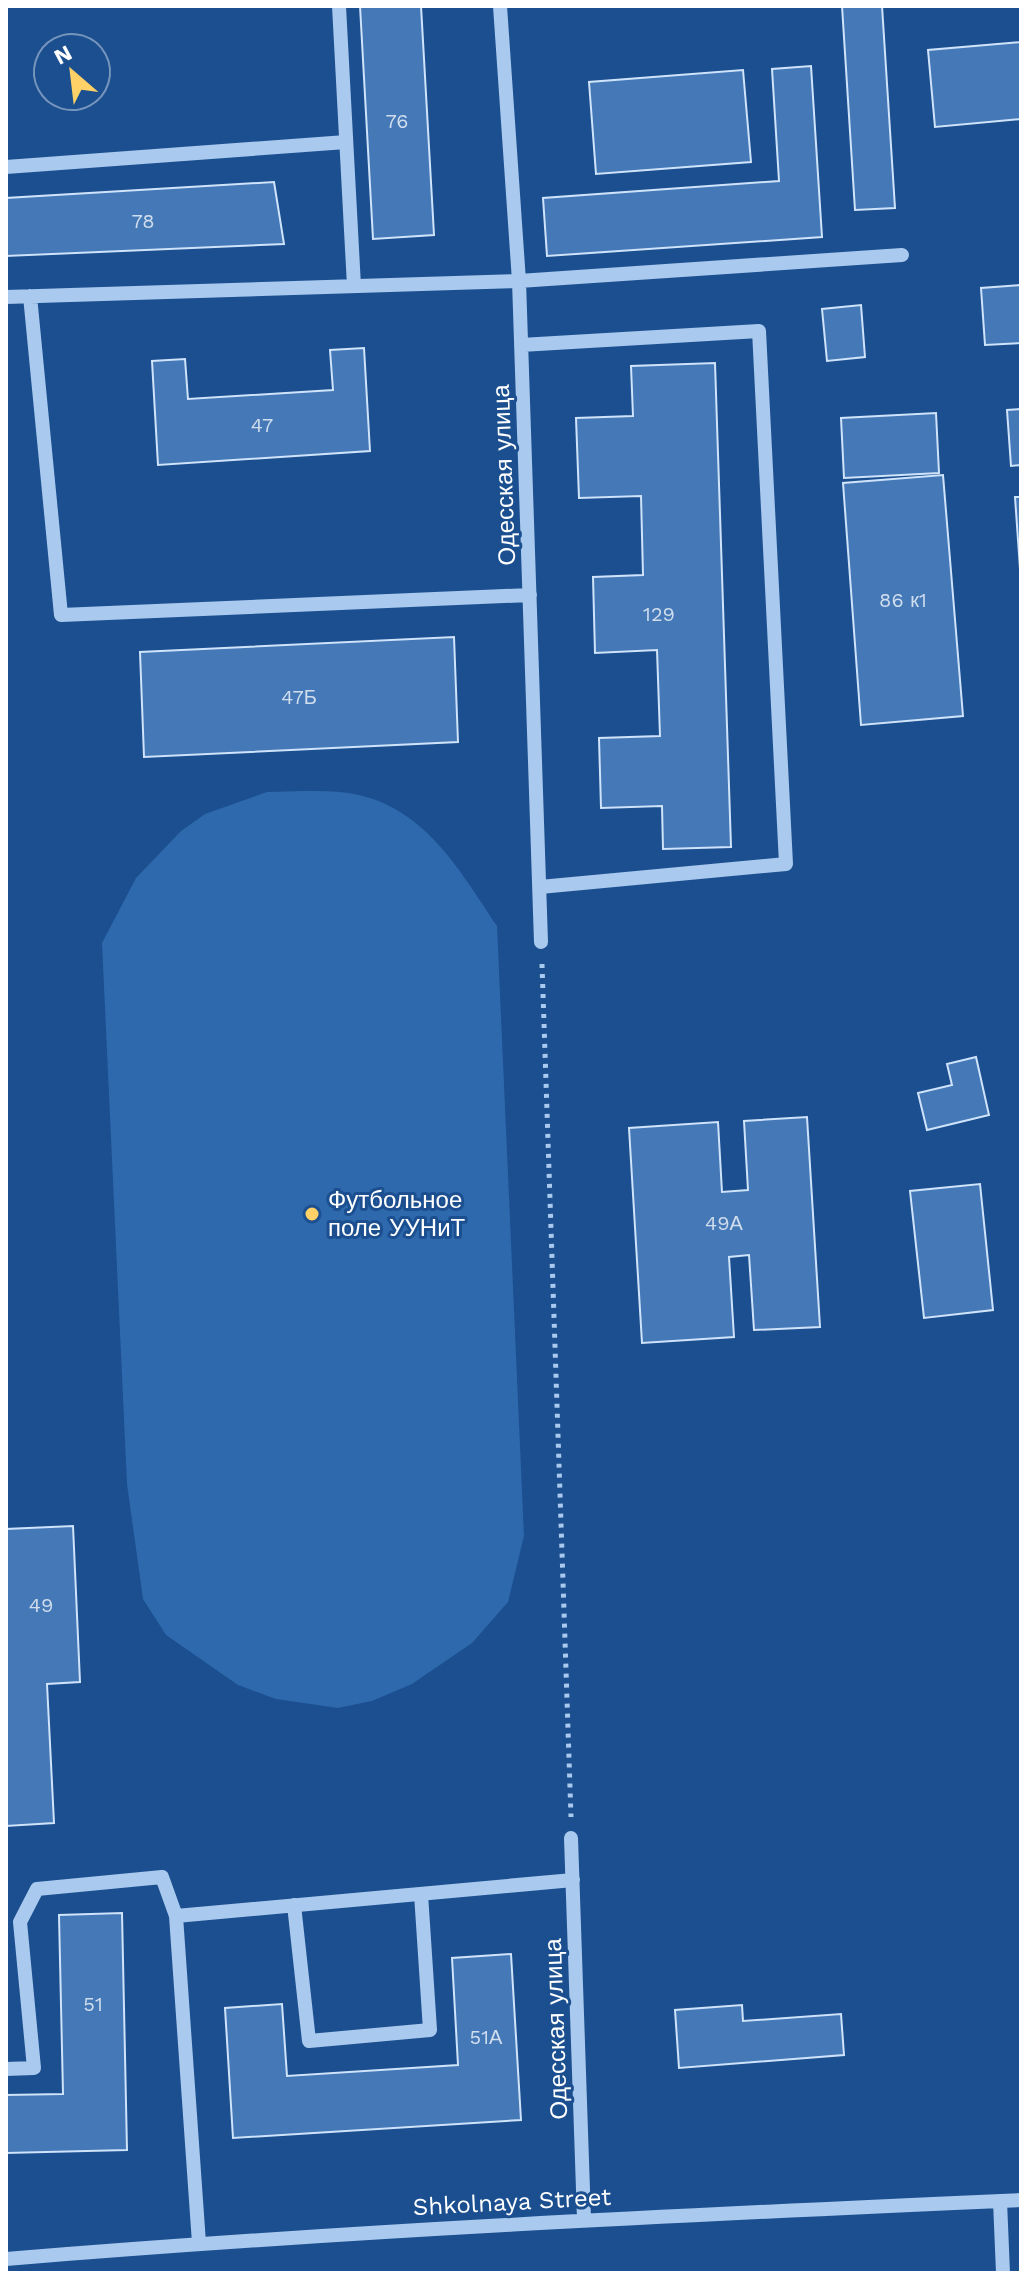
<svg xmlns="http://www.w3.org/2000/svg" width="1027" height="2279" font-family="'Work Sans',sans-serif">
  <rect width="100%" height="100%" fill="#1b4f8f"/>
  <path fill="#2e69ad" d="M304 791C319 791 334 791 348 793 423 804 459 869 497 926L524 1536 508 1602 472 1643 412 1684 372 1701 338 1708 276 1699 238 1685 166 1635 143 1599 127 1484 102 943 136 878 181 831 205 814 267 792Z"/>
  <path fill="#4478b7" stroke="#cfe3fa" stroke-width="2" d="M360 6H421L434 235 373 239Z
    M842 6H882L895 208 855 210Z
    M1021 42V119L935 127 928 50Z
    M811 66 822 237 547 256 543 198 779 181 772 69Z
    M743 70 751 162 596 174 589 82Z
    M274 182 284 244 6 256V198Z
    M1021 285V343L985 345 981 288Z
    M861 305 865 357 827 361 822 309Z
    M364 348 370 451 158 465 152 361 185 359 188 399 333 390 330 350Z
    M715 363 731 847 663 849 662 806 601 808 599 738 660 736 657 650 595 653 593 577 643 575 641 496 579 498 576 418 633 416 631 366Z
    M1021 409V465L1011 466 1007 410Z
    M936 413 939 473 844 478 841 418Z
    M943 475 963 716 861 725 843 483Z
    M1015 497H1021V583Z
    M454 637 458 742 144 757 140 652Z
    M976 1057 989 1115 927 1130 918 1093 952 1085 947 1064Z
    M807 1117 820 1327 754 1330 749 1255 729 1257 734 1337 642 1343 629 1128 718 1122 722 1192 748 1190 744 1121Z
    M980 1184 993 1310 924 1318 910 1191Z
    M73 1526 80 1682 47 1684 54 1823 6 1826V1529Z
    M122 1913 127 2150 6 2153V2095L63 2094 59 1915Z
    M511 1954 521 2120 233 2138 225 2008 282 2004 287 2076 458 2065 452 1958Z
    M742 2005 743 2021 841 2014 844 2055 679 2068 675 2010Z"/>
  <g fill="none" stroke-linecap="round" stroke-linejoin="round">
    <path stroke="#a9c9ee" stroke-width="5" stroke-dasharray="4 6" stroke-linecap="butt" d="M542 964 571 1817"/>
    <path stroke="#a9c9ee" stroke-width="14" d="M339 6 354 286
      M500 6 519 281 541 942
      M6 167 346 142
      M30 296 61 615 530 595
      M6 297 519 281 902 255
      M521 345 759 331 786 864 540 887
      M571 1838 584 2219
      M294 1905 309 2041 430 2030 421 1894
      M176 1916 199 2243
      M6 2069 34 2068 20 1922 37 1889 162 1877 176 1916 573 1880
      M1000 2201 1003 2273
      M6 2259C344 2231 682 2215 1021 2200"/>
  </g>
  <circle fill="#ffd166" stroke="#1b4f8f" stroke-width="3" cx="312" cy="1214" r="8"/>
  <g text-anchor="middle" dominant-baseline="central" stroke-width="6" stroke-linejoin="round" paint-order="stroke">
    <g font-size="20" fill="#d0dded">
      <text x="397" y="121">76</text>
      <text x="143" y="221">78</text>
      <text x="262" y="425">47</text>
      <text x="903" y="600">86 к1</text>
      <text x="659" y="614">129</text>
      <text x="299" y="697">47Б</text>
      <text x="724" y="1223">49А</text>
      <text x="41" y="1605">49</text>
      <text x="93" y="2004">51</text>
      <text x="486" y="2037">51А</text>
    </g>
    <g font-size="24" fill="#fff" stroke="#1b4f8f">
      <text transform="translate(504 475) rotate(-92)">Одесская улица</text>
      <text transform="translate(556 2029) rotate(-92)">Одесская улица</text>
      <text transform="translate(512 2202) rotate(-3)">Shkolnaya Street</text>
    </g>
    <g font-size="24" fill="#fff" stroke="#1b4f8f" text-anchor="start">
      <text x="328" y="1200">Футбольное<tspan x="328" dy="28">поле УУНиТ</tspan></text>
    </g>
  </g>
  <rect width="1027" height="2279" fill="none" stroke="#ffffff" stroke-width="16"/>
  <g transform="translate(72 72) rotate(332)"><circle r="38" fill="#1b4f8f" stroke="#7695bc" stroke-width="2"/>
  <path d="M0-6L14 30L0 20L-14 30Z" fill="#ffd166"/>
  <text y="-12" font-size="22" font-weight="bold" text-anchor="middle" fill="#ffffff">N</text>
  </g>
</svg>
